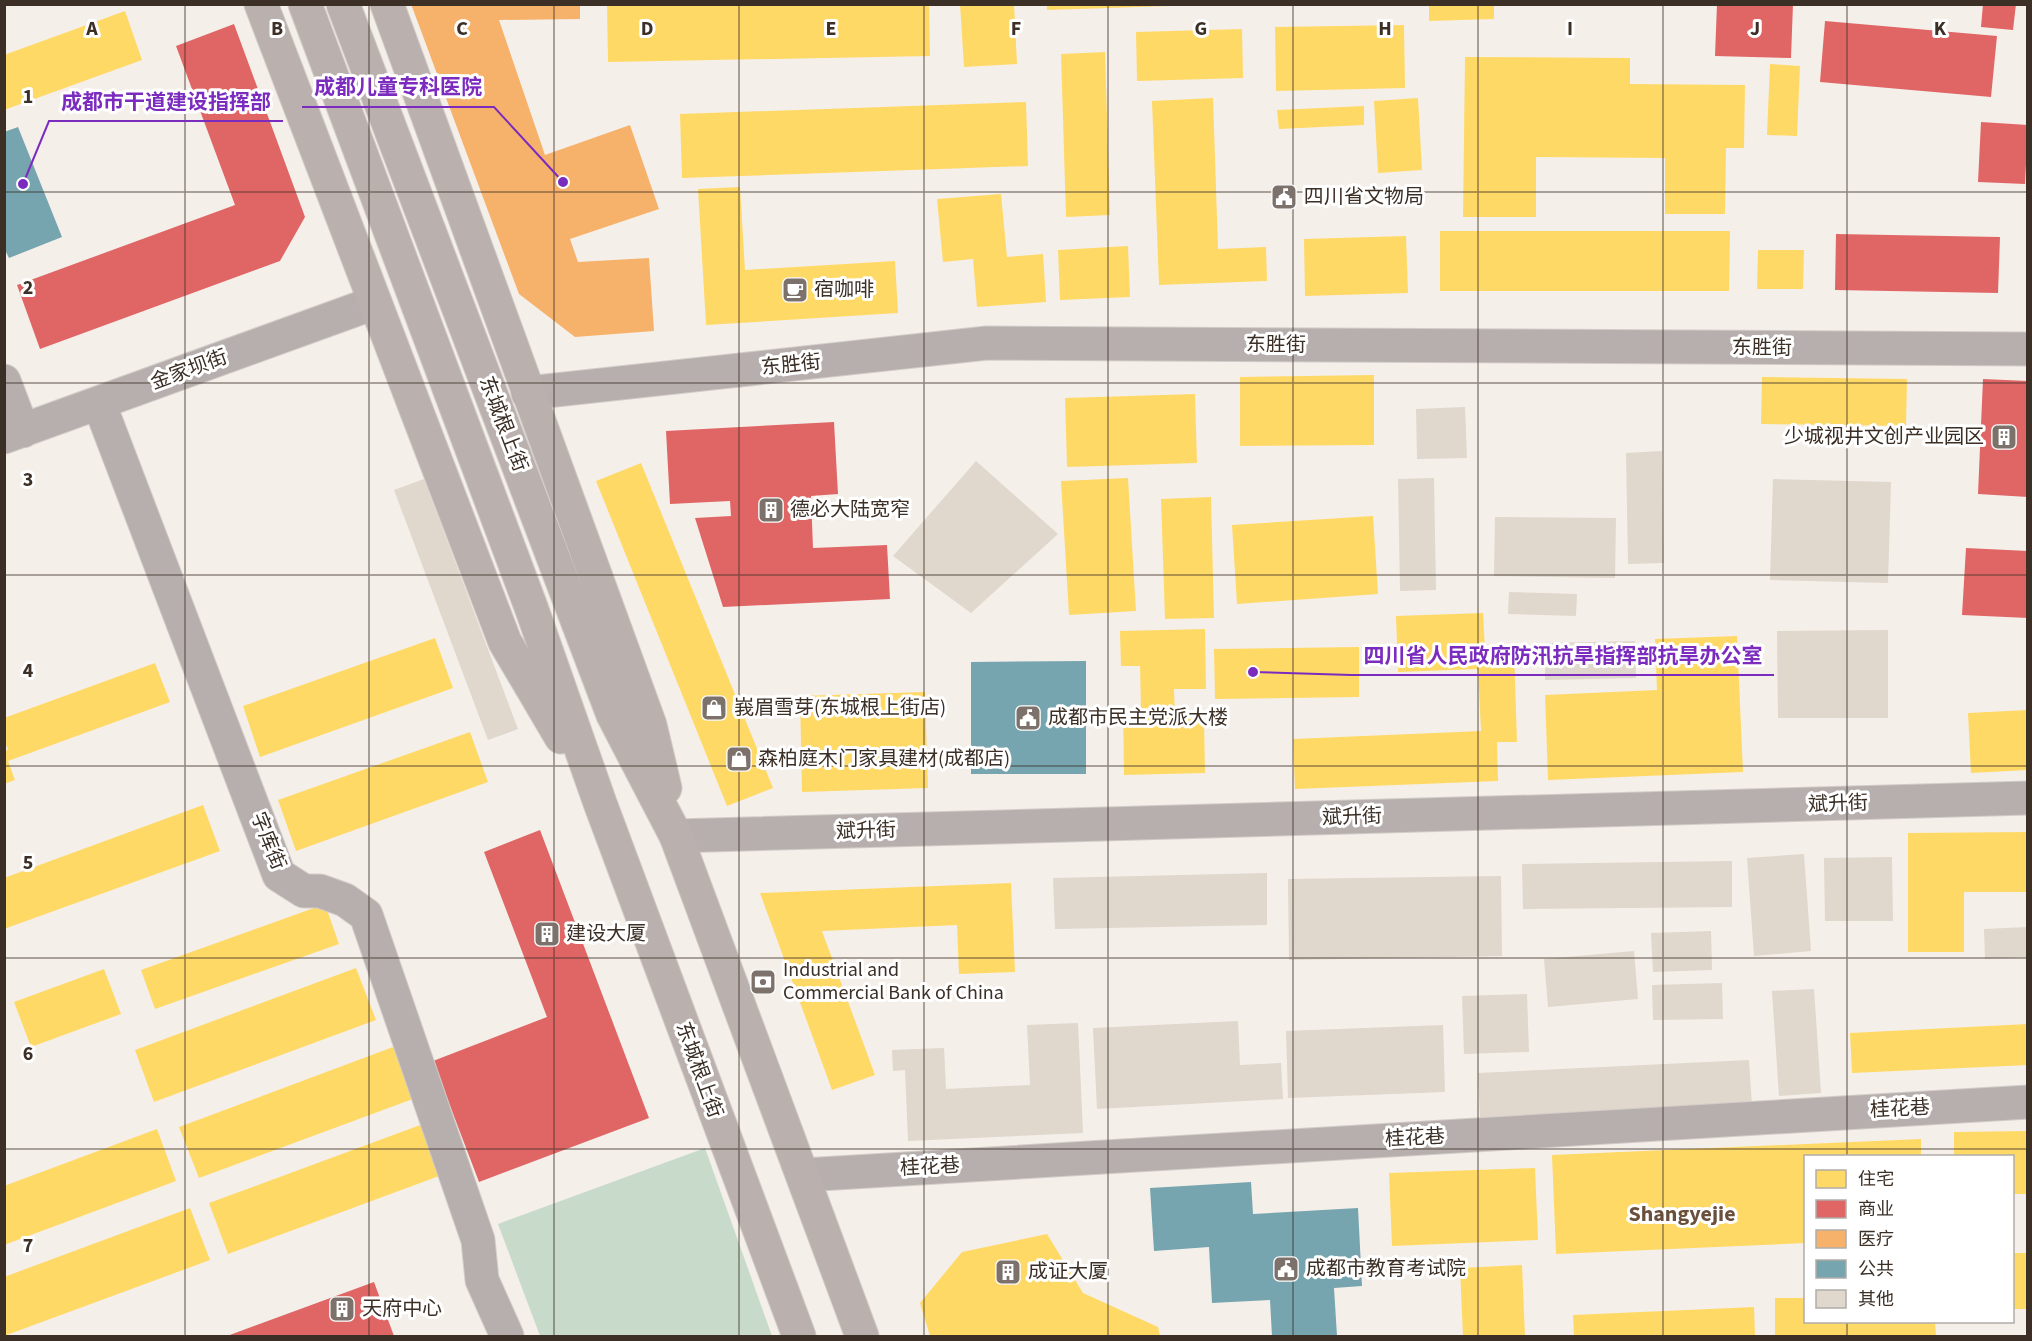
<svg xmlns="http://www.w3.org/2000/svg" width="2032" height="1341" font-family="'Source Sans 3','Noto Sans SC',sans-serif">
  <rect width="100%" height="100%" fill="#f5efea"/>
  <path fill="#c8dbcb" d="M705 1148 772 1336H540L498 1224Z"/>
  <path fill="#ffd966" d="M607 4H929L930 56 608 62Z
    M960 4H1014L1017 64 964 67Z
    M1047 4H1169V6L1047 10Z
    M1429 4H1494V19L1429 21Z
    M125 11 142 60 4 110V55Z
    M1404 25 1405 88 1276 91 1275 27Z
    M1242 29 1243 78 1137 81 1136 32Z
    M1105 52 1110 215 1066 217 1061 54Z
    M1465 57 1630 58V84L1745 85 1744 148H1726L1725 214H1665V158L1536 157V217H1463Z
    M1770 64 1800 66 1797 136 1767 135Z
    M1213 98 1218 249 1266 247 1267 281 1159 285 1152 101Z
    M1418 98 1422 170 1378 173 1374 101Z
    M1026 102 1028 166 682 178 680 114Z
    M1364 106V125L1279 129 1277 110Z
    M740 187 745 270 895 261 898 313 706 325 698 189Z
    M1001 194 1007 257 1043 254 1046 302 977 307 973 259 943 262 937 199Z
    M1440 231H1730L1729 291H1440Z
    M1406 236 1408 293 1305 296 1304 239Z
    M1128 246 1130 297 1060 300 1058 250Z
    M1758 250H1804L1803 289H1757Z
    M1374 375V445L1240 446V377Z
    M1762 377 1907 379 1906 426 1761 424Z
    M1195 394 1197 463 1067 467 1065 398Z
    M641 463 773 788 727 806 596 481Z
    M1128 478 1136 611 1069 615 1061 481Z
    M1211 497 1214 618 1165 619 1161 499Z
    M1373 516 1378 594 1237 604 1232 525Z
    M1483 613 1485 650 1514 649 1517 742H1497L1498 781 1295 789 1293 739 1481 731 1478 669 1398 672 1396 616Z
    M1205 629 1206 689H1174L1175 719H1204L1205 773 1124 775 1123 710 1141 709 1140 666H1121L1120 631Z
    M1737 636 1743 772 1548 780 1545 695 1657 690 1655 639Z
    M435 638 453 688 260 757 243 706Z
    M1359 647V697L1215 699 1214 649Z
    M155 663 170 702 8 761 15 780 4 784V751L8 750 4 739V718Z
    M925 692 928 788 802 792 800 696Z
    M2028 710V770L1971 773 1968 713Z
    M470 732 488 782 296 851 278 800Z
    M203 805 220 851 4 929V878Z
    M2028 832V892H1964V952H1908V833Z
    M1011 883 1015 972 959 974 957 925 822 931 875 1075 832 1090 760 893Z
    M325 904 339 944 155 1009 141 970Z
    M356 968 376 1020 154 1102 135 1050Z
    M104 969 121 1014 31 1047 14 1002Z
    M2028 1024V1065L1852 1073 1850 1033Z
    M401 1044 421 1096 199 1178 179 1127Z
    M431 1121 450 1172 228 1254 209 1203Z
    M157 1129 176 1181 4 1245V1186Z
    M2028 1131V1194H2012V1156H1954V1132Z
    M1921 1139V1156H1806V1243L1556 1254 1552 1155Z
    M1535 1168 1538 1240 1392 1246 1389 1173Z
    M190 1208 210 1260 4 1336V1277Z
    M1047 1234 1083 1293 1158 1327 1160 1336H930L920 1303 962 1252Z
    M2012 1253H2028V1309H2012Z
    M1522 1265 1525 1336H1463L1460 1268Z
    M1775 1298H1806V1322H1935L1936 1336H1775Z
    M1754 1307 1755 1336H1574L1573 1315Z"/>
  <path fill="#e06666" d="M1717 4H1793L1791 58 1715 56Z
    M1983 4H2016L2013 30 1981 27Z
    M1825 21 1997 36 1991 97 1820 82Z
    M234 24 305 217 280 261 40 349 17 285 235 205 176 46Z
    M1981 122 2028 125 2025 184 1978 182Z
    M1836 234 2000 237 1998 293 1835 290Z
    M1983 379 2028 381V497L1978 494Z
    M834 422 838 494 811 496 813 548 887 545 890 599 723 607 695 518 731 516 730 501 670 504 666 431Z
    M1966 548 2028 551V618L1962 615Z
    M540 830 649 1118 479 1182 433 1061 547 1017 484 852Z
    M374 1282 394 1336H227Z"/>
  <path fill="#f6b26b" d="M411 4H580V19L499 20 545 155 630 125 659 209 570 239 578 262 649 258 654 331 575 337 519 294Z"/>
  <path fill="#76a5af" d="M18 127 62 237 9 258 4 248V132Z
    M1086 661V774H971V662Z
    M1251 1182 1253 1214 1358 1208 1362 1286 1334 1288 1337 1336H1272L1270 1300 1212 1303 1209 1247 1154 1251 1150 1188Z"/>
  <path fill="#e0d7cd" d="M1465 407 1467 458 1417 459 1416 409Z
    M1662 451 1664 563 1628 564 1626 453Z
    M976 461 1058 534 971 613 893 556Z
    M1434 478 1436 590 1400 591 1398 479Z
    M424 479 518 729 488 740 394 490Z
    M1773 479 1891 482 1888 583 1770 580Z
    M1495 517 1616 518 1615 578 1494 576Z
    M1509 592 1577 594 1576 616 1508 614Z
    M1888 630V718H1778L1777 631Z
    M1635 641 1636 678 1545 680V643Z
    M1804 854 1811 951 1754 956 1747 858Z
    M1892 857 1893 921H1825L1824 858Z
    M1732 861V907L1523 909 1522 864Z
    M1267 873V925L1055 929 1053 878Z
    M1501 876 1502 956 1289 960 1288 879Z
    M2028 927V957L1985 959 1984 929Z
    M1711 931 1712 970 1653 972 1651 933Z
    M1634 951 1638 999 1548 1007 1544 959Z
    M1722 983 1723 1019 1653 1020 1652 985Z
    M1814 989 1821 1093 1779 1096 1772 991Z
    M1527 994 1529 1052 1464 1054 1462 996Z
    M1238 1021 1240 1065 1281 1063 1283 1099 1097 1109 1093 1028Z
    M1078 1023 1083 1133 908 1141 905 1070 893 1071 892 1050 944 1048 946 1089 1030 1085 1027 1025Z
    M1443 1025 1445 1092 1288 1098 1286 1031Z
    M1749 1060 1752 1106 1480 1119 1478 1073Z"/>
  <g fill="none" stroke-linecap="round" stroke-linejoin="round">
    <g stroke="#d3ccc8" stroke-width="35">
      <path id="street" d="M4 381 23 431
        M528 393 987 343 2028 349
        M99 403 279 875 304 891H320L345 900 366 915 478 1240 482 1280 507 1336
        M4 437 374 303
        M676 836 2028 798
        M803 1175 2028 1102"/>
    </g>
    <g stroke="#d3ccc8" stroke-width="35">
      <path id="primary" d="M261 4 505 642 561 737
        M305 4 531 607 600 803 799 1336
        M343 4 613 715 676 836 862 1336
        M387 4 650 725 665 788"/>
    </g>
    <use href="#street" stroke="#b7afad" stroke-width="33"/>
    <use href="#primary" stroke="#bab1ae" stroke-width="33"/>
  </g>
  <path fill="none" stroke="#3b2f26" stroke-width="1.5" stroke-opacity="0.55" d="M185 4V1336M369 4V1336M554 4V1336M739 4V1336M924 4V1336M1108 4V1336M1293 4V1336M1478 4V1336M1663 4V1336M1847 4V1156M4 192H2028M4 383H2028M4 575H2028M4 766H2028M4 958H2028M4 1149H2028M1847 1322V1336"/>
  <defs>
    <g id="civic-square" transform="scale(1.35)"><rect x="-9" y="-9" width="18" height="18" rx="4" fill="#7c726b" stroke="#fff"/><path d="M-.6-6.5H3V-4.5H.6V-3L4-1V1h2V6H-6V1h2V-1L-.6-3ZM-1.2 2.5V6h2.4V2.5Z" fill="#fff"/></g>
    <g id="cafe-square" transform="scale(1.35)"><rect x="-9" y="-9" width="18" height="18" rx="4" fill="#7c726b" stroke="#fff"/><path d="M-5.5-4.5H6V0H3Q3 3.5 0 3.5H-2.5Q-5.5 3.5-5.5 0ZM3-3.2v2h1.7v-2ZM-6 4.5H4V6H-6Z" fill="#fff"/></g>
    <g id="building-square" transform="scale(1.35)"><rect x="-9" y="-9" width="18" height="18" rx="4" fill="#7c726b" stroke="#fff"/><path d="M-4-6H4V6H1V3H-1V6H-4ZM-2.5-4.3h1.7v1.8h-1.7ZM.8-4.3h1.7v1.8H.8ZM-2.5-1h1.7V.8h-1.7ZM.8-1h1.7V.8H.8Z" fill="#fff"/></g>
    <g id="shop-square" transform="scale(1.35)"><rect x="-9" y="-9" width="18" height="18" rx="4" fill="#7c726b" stroke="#fff"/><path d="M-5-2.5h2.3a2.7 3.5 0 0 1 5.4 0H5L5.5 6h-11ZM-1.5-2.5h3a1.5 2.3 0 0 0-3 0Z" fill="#fff"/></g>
    <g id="bank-square" transform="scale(1.35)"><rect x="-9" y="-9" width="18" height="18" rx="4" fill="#7c726b" stroke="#fff"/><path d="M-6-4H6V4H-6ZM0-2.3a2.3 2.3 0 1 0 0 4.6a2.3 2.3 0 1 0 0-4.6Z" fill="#fff"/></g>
  </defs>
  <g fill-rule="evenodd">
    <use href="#civic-square" x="1284" y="197"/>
    <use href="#cafe-square" x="795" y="290"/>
    <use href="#building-square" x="2004" y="437"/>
    <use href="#building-square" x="771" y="510"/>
    <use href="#shop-square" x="714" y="708"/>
    <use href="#civic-square" x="1028" y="718"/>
    <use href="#shop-square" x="739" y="759"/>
    <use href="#building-square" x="547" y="934"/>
    <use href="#bank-square" x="763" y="982"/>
    <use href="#civic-square" x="1286" y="1269"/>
    <use href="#building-square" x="1008" y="1272"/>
    <use href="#building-square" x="342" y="1309"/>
  </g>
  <g text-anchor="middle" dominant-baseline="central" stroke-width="6" stroke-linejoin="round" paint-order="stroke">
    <g font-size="20" fill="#3b2f26" stroke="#fff" text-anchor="start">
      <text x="1304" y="197">四川省文物局</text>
      <text x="814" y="290">宿咖啡</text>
      <text x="1984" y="437" text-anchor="end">少城视井文创产业园区</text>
      <text x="790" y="510">德必大陆宽窄</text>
      <text x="734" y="708">峩眉雪芽(东城根上街店)</text>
      <text x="1048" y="718">成都市民主党派大楼</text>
      <text x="758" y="759">森柏庭木门家具建材(成都店)</text>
      <text x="566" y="934">建设大厦</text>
      <text x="783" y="970">Industrial and<tspan x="783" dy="23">Commercial Bank of China</tspan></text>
      <text x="1306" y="1269">成都市教育考试院</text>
      <text x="1028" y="1272">成证大厦</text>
      <text x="362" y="1309">天府中心</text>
    </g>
    <g font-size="20" fill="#3b2f26" stroke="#fff">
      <text x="1276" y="345">东胜街</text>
      <text x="1762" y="348">东胜街</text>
      <text transform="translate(791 365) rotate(-6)">东胜街</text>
      <text transform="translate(189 370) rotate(-20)">金家坝街</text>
      <text transform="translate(503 424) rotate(69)">东城根上街</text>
      <text transform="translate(1838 804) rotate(-2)">斌升街</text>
      <text transform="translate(1352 817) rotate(-2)">斌升街</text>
      <text transform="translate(866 831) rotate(-2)">斌升街</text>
      <text transform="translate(268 841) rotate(68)">字库街</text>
      <text transform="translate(699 1070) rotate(70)">东城根上街</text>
      <text transform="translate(1900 1109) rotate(-3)">桂花巷</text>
      <text transform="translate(1415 1138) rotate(-3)">桂花巷</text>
      <text transform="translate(930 1167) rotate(-3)">桂花巷</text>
    </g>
    <g font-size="22" font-weight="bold" fill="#694f3c" stroke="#fff">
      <text x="1682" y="1214">Shangyejie</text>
    </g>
  </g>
  <g font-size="20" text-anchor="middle" font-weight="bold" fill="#3b2f26" stroke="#fff" stroke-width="6" stroke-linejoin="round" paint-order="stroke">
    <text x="92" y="35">A</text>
    <text x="277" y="35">B</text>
    <text x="462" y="35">C</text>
    <text x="647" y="35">D</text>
    <text x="831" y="35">E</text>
    <text x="1016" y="35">F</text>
    <text x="1201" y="35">G</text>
    <text x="1385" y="35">H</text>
    <text x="1570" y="35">I</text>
    <text x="1755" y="35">J</text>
    <text x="1940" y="35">K</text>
    <text x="28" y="103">1</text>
    <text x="28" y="294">2</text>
    <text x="28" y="486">3</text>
    <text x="28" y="677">4</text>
    <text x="28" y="869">5</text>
    <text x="28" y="1060">6</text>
    <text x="28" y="1252">7</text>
  </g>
  <path fill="none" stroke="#7b2cbf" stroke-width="2" d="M563 182L494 107H302M23 184L49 121H283M1253 672L1351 675H1774"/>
  <g fill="#7b2cbf" stroke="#fff" stroke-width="2">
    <circle cx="563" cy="182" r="6"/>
    <circle cx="23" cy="184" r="6"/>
    <circle cx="1253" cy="672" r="6"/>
  </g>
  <g font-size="21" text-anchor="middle" font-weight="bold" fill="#7b2cbf" stroke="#fff" stroke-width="6" stroke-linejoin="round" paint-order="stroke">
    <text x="398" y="94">成都儿童专科医院</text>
    <text x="166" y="109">成都市干道建设指挥部</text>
    <text x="1563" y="663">四川省人民政府防汛抗旱指挥部抗旱办公室</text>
  </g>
  <rect width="2032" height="1341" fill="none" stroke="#3b2f26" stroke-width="12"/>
  <rect x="1804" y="1155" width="210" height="168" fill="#ffffff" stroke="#b1aca8" stroke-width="1.5"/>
  <rect x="1816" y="1170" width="30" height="18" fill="#ffd966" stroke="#b1aca8" stroke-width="1.5"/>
  <text x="1858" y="1185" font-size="18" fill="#3b2f26">住宅</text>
  <rect x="1816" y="1200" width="30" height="18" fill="#e06666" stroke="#b1aca8" stroke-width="1.5"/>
  <text x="1858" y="1215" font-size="18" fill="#3b2f26">商业</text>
  <rect x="1816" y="1230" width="30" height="18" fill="#f6b26b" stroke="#b1aca8" stroke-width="1.5"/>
  <text x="1858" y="1245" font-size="18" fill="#3b2f26">医疗</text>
  <rect x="1816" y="1260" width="30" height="18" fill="#76a5af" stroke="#b1aca8" stroke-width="1.5"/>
  <text x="1858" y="1275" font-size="18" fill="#3b2f26">公共</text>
  <rect x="1816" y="1290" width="30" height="18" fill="#e0d7cd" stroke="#b1aca8" stroke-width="1.5"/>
  <text x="1858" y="1305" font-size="18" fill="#3b2f26">其他</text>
</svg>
